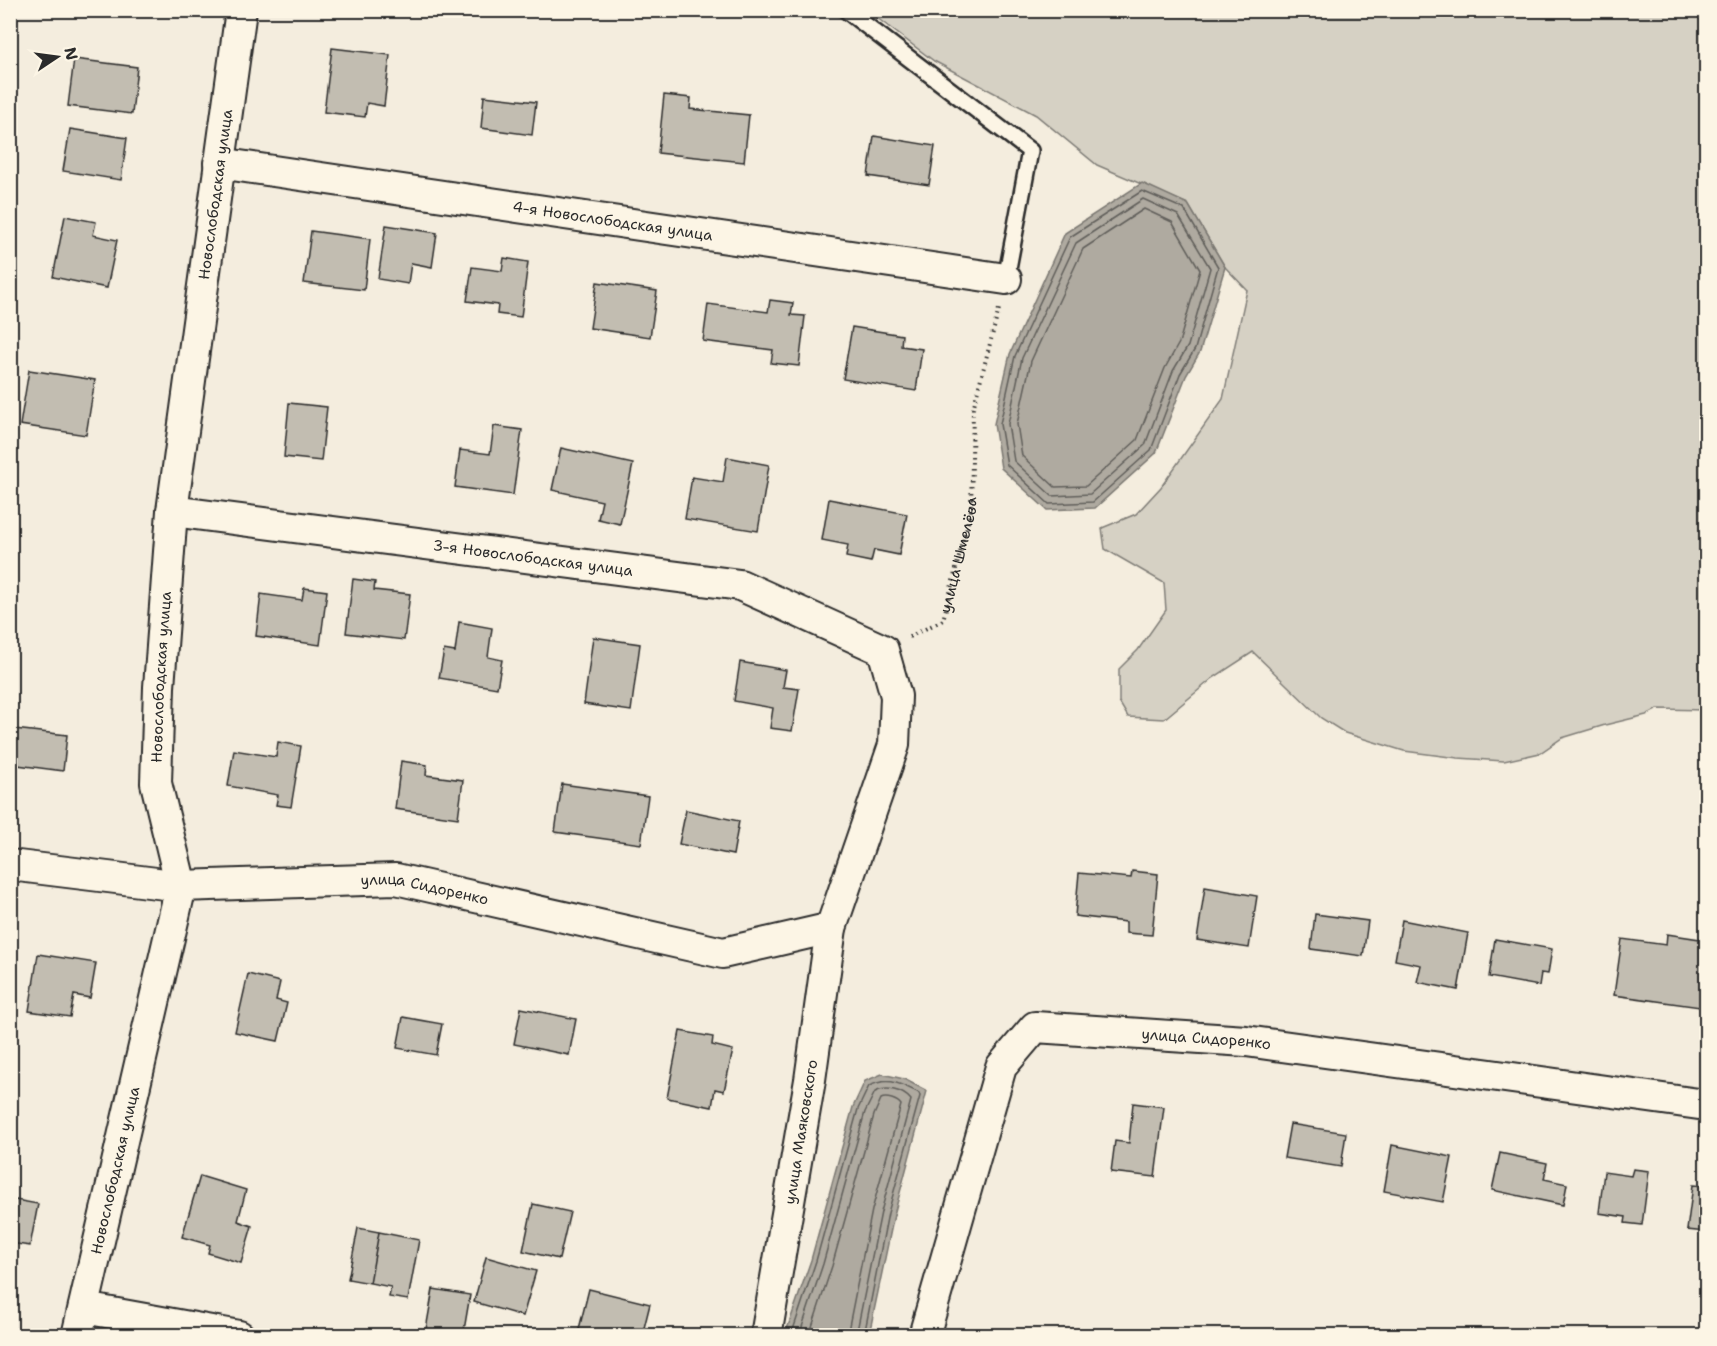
<svg xmlns="http://www.w3.org/2000/svg" width="1717" height="1346" font-family="'Shantell Sans',sans-serif">
  <rect width="100%" height="100%" fill="#f4edde"/>
  <filter id="ink" filterUnits="userSpaceOnUse"><feTurbulence type="fractalNoise" baseFrequency=".0167" numOctaves="2"/><feDisplacementMap in="SourceGraphic" scale="12" xChannelSelector="R" yChannelSelector="G"/><feConvolveMatrix kernelMatrix="1 2 1 2 8 2 1 2 1" color-interpolation-filters="sRGB"/></filter>
  <g filter="url(#ink)">
    <path fill="#d6d1c4" stroke="#807e78" stroke-width="1.5" d="M868 11H1706V710L1658 709 1646 715 1605 725 1562 738 1540 753 1504 761 1458 758 1404 751 1345 733 1321 718 1253 652 1213 678 1164 719 1128 717 1119 702V669L1138 650 1166 610 1164 583 1105 549 1102 528 1136 514 1161 487 1223 399 1247 290 1225 267 1188 204 1097 165 1036 115 934 61Z"/>
    <path fill="#afaaa0" stroke="#7a7771" stroke-width="1.5" d="M1142 183 1188 204 1225 267 1200 352 1186 376 1156 453 1095 508 1047 510 1001 468 994 424 1010 354 1065 233Z
      M882 1074 904 1079 927 1091 894 1215 869 1335H785L811 1260 853 1107 865 1081Z"/>
    <g fill="none" stroke-linecap="round" stroke-linejoin="round">
      <path stroke="#605e5a" stroke-width="1.5" d="M1142 191 1184 209 1218 267 1195 349 1180 374 1151 450 1093 502 1049 504 1007 465 1000 424 1015 356 1070 237Z
        M1143 199 1178 215 1210 268 1188 346 1173 371 1145 445 1090 494 1052 496 1014 461 1008 424 1022 358 1076 243Z
        M1144 209 1172 222 1200 270 1179 343 1165 368 1137 440 1086 486 1055 487 1022 456 1017 424 1031 361 1083 249Z
        M791 1336 816 1261 858 1109 869 1086C889 1076 900 1084 919 1093L920 1096 888 1213 864 1336
        M799 1336 823 1264 865 1112 875 1092C886 1086 903 1090 911 1100L881 1212 856 1336
        M809 1336 832 1266 874 1115 881 1099C886 1096 898 1100 901 1105L872 1210 847 1336"/>
    </g>
    <path fill="#c2bdb1" stroke="#2b2b2b" stroke-width="1.5" d="M332 48 390 55 384 106 367 103 365 117 324 112Z
      M74 59 137 67 132 114 68 106Z
      M664 95 691 98 690 109 749 115 744 162 658 153Z
      M484 96 536 102 532 135 481 128Z
      M70 129 127 138 121 180 63 171Z
      M874 136 935 146 929 185 868 176Z
      M65 216 96 222 93 235 117 240 107 288 53 277Z
      M386 225 437 233 432 267 411 263 408 284 378 279Z
      M311 231 370 239 364 290 304 283Z
      M504 258 528 262 521 317 497 314 498 305 467 301 472 267 502 271Z
      M597 282 657 291 650 337 590 328Z
      M770 300 793 303 791 315 805 316 799 366 771 363 773 350 703 341 708 304 768 312Z
      M852 327 902 335 901 346 922 349 916 391 843 379Z
      M29 370 95 380 86 435 20 425Z
      M289 403 327 407 321 461 284 457Z
      M494 426 522 430 513 495 455 487 460 450 490 454Z
      M561 448 633 464 620 524 598 519 602 501 552 490Z
      M727 457 769 465 758 531 685 519 692 477 723 482Z
      M829 499 907 514 899 555 874 550 871 562 846 557 848 545 822 540Z
      M353 579 375 582 374 590 410 594 404 640 346 633Z
      M304 588 327 591 320 645 256 636 261 594 302 600Z
      M459 622 492 628 488 657 502 660 497 688 439 678 444 650 455 652Z
      M593 637 640 644 631 711 584 704Z
      M740 662 786 670 783 687 799 689 792 731 770 728 773 708 734 701Z
      M14 729 67 735 63 771 10 764Z
      M278 742 301 746 291 807 276 805 278 795 228 786 234 750 276 757Z
      M401 761 427 765 426 775 463 780 458 818 395 809Z
      M562 784 648 796 641 844 555 832Z
      M686 810 739 821 733 855 679 844Z
      M1132 871 1158 874 1152 935 1126 933V922L1075 916 1079 873 1131 878Z
      M1205 887 1257 896 1249 948 1197 940Z
      M1315 914 1368 921 1363 956 1311 949Z
      M1402 920 1468 933 1458 990 1417 982 1421 965 1395 960Z
      M1667 934 1706 940V984H1704L1700 1007 1614 995 1622 939 1666 945Z
      M1495 939 1552 949 1548 974 1541 973 1539 986 1489 977Z
      M38 954 96 963 90 998 74 995 70 1017 29 1011Z
      M248 974 280 982 276 1000 287 1003 278 1041 235 1032Z
      M521 1008 576 1019 569 1055 514 1044Z
      M403 1017 442 1024 436 1055 397 1048Z
      M680 1031 713 1037 712 1045 733 1050 724 1091 715 1089 712 1107 667 1098Z
      M1133 1103 1164 1107 1155 1177 1111 1172 1115 1141 1129 1143Z
      M1290 1124 1346 1133 1341 1167 1284 1158Z
      M1392 1145 1452 1157 1443 1202 1384 1191Z
      M1500 1153 1547 1163 1544 1179 1567 1184 1563 1205 1492 1190Z
      M1633 1169 1649 1171 1642 1225 1625 1223 1626 1217 1599 1213 1604 1172 1631 1176Z
      M200 1176 246 1190 238 1221 252 1226 241 1263 208 1253 210 1245 182 1237Z
      M1693 1185 1706 1186V1232L1687 1230Z
      M10 1199 38 1204 30 1246 10 1243Z
      M533 1204 570 1212 559 1259 523 1251Z
      M358 1228 379 1232 370 1283 348 1279Z
      M379 1232 419 1240 408 1300 389 1297 391 1287 370 1283Z
      M486 1257 536 1271 523 1316 474 1302Z
      M433 1289 470 1295 463 1336 425 1335Z
      M589 1289 650 1304 642 1336H587L578 1333Z"/>
    <g fill="none" stroke-linecap="round" stroke-linejoin="round">
      <g stroke="#2b2b2b" stroke-width="20">
        <path id="service" d="M846 10 1030 151 1006 279"/>
      </g>
      <g stroke="#2b2b2b" stroke-width="34">
        <g id="minor">
          <path id="s2" d="M219 163 1006 279"/>
          <path id="s3" d="M172 511 740 585 883 650 896 696 894 745 831 928 810 1080 766 1336"/>
          <path id="s4" d="M10 865 181 886 396 879 723 953 831 928"/>
          <path d="M84 1308 239 1336"/>
          <path id="s5" d="M77 1336 181 886 156 783 159 687 172 511 241 10"/>
          <path id="s6" d="M924 1336 1001 1067 1035 1027 1246 1041 1706 1105"/>
        </g>
      </g>
      <path stroke="#2b2b2b" stroke-width="4" stroke-dasharray="1.5 4.5" stroke-linecap="butt" id="s1" d="M909 637 943 620 971 510 973 409 999 309"/>
      <use href="#service" stroke="#fcf5e5" stroke-width="15"/>
      <use href="#minor" stroke="#fcf5e5" stroke-width="30"/>
    </g>
  </g>
  <g text-anchor="middle" dominant-baseline="central" stroke-width="6" stroke-linejoin="round" paint-order="stroke">
    <g font-size="15" fill="#2b2b2b" stroke="#fcf5e5">
      <text stroke="none"><textPath href="#s5" startOffset="1160">Новослободская улица</textPath></text>
      <text stroke="none"><textPath href="#s2" startOffset="398">4-я Новослободская улица</textPath></text>
      <text stroke="none"><textPath href="#s1" startOffset="105">улица Шмелёва</textPath></text>
      <text stroke="none"><textPath href="#s3" startOffset="364">3-я Новослободская улица</textPath></text>
      <text stroke="none"><textPath href="#s5" startOffset="674">Новослободская улица</textPath></text>
      <text stroke="none"><textPath href="#s4" startOffset="417">улица Сидоренко</textPath></text>
      <text stroke="none"><textPath href="#s6" startOffset="504">улица Сидоренко</textPath></text>
      <text transform="translate(801 1132) rotate(-81)">улица Маяковского</text>
      <text stroke="none"><textPath href="#s5" startOffset="170">Новослободская улица</textPath></text>
    </g>
  </g>
  <rect width="1717" height="1346" fill="none" stroke="#fcf5e5" stroke-width="36"/>
  <rect x="18" y="18" width="1681" height="1310" fill="none" stroke="#2b2b2b" stroke-width="2" filter="url(#ink)"/>
  <g transform="translate(57 57) rotate(77)" stroke="#fcf5e5" stroke-width="4.5" paint-order="stroke">
  <path d="M0-4.5L10 22L0 15L-10 22Z" fill="#2b2b2b"/>
  <text y="-9" font-size="16" font-weight="bold" text-anchor="middle" fill="#2b2b2b">N</text>
  </g>
</svg>
